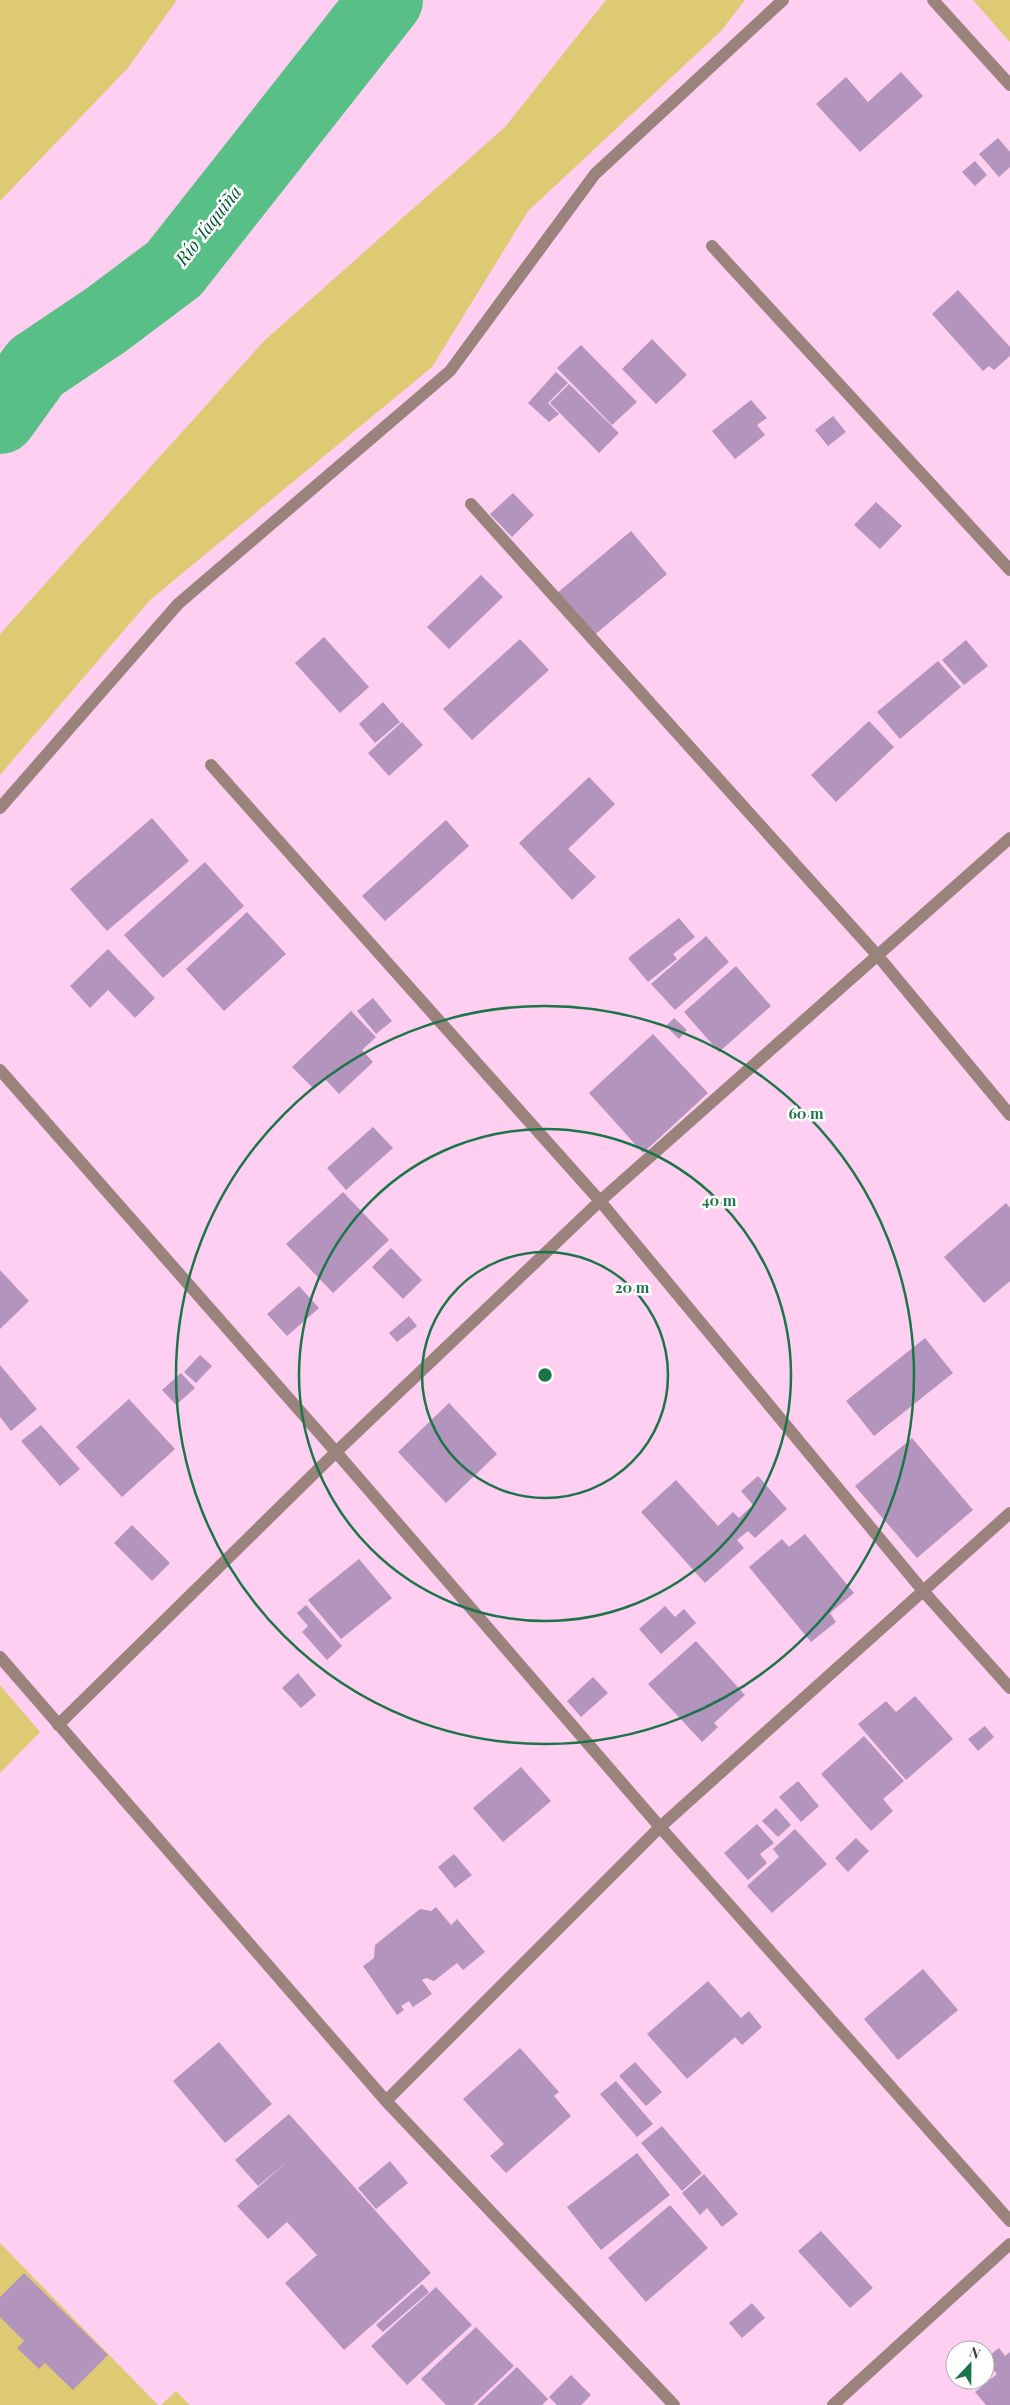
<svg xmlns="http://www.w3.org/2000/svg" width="1010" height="2405" font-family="'Playfair Display',serif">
  <rect width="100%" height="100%" fill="#fecff0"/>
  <path fill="#ddca73" d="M0 0H177L127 69 0 201Z
    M606 0H745L721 31 528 211 432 367 150 600 0 775V634L264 341 505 127Z
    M973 0H1010V42Z
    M0 1685 40 1732 0 1773Z
    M0 2243 158 2405H0Z
    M176 2391 190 2405H161Z"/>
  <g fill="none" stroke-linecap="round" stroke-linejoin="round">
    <path stroke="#58c087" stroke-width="74" d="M0 417 36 367 106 320 174 269 386 0"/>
  </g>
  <path fill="#b294bd" d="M901 72 923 96 860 152 816 104 846 77 868 102Z
    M998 138 1010 152V167L999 177 979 154Z
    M975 161 987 175 975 186 962 172Z
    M958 290 1010 347V356L994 370 989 366 983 371 932 314Z
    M652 339 687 375 656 404 622 369Z
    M581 345 637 402 612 425 557 368Z
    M556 372 568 383 548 403 559 414 549 422 528 403Z
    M569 384 619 433 599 453 550 403Z
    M751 400 767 418 757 425 765 435 735 459 712 431Z
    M833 416 846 432 828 446 815 430Z
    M513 493 534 515 512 537 490 514Z
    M876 502 902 526 880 549 854 525Z
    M631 531 667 574 592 637 556 594Z
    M481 575 503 597 449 649 427 627Z
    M324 637 369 687 340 713 295 663Z
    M520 639 549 670 472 740 443 709Z
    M966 640 988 666 964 685 942 660Z
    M938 661 961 687 900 739 877 712Z
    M383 702 400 722 375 743 359 724Z
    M869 721 894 747 836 802 811 775Z
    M402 722 423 745 389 776 368 753Z
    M589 777 615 804 568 849 596 877 572 900 519 843Z
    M152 818 189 861 107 931 70 889Z
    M446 820 469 846 385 921 362 896Z
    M205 862 244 906 163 978 124 935Z
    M247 912 286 954 224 1011 186 969Z
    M679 918 695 937 673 954 677 959 648 982 628 958Z
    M706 936 729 962 675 1010 651 984Z
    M108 949 155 998 135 1018 108 990 90 1008 70 986Z
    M736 966 771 1006 719 1052 684 1012Z
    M373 998 392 1021 376 1034 357 1011Z
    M351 1011 376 1037 362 1050 373 1062 339 1094 325 1079 314 1089 292 1067Z
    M674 1018 687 1030 679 1039 666 1026Z
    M653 1034 708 1093 643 1153 589 1093Z
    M373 1127 393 1148 346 1190 327 1168Z
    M343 1192 389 1240 333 1293 286 1244Z
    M1006 1203 1010 1208V1281L984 1303 944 1257Z
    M391 1248 422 1280 403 1299 372 1267Z
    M0 1270 29 1301 0 1329Z
    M299 1286 319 1308 287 1336 267 1314Z
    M409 1316 417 1326 397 1342 389 1333Z
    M925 1338 953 1373 874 1436 846 1401Z
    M200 1355 212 1366 196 1383 184 1372Z
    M0 1365 37 1409 11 1431 0 1417Z
    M181 1373 195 1388 176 1405 162 1390Z
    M129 1399 175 1449 122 1497 76 1447Z
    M449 1403 497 1454 446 1503 398 1452Z
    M41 1425 80 1469 60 1486 21 1441Z
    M912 1438 973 1510 917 1558 855 1486Z
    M758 1476 787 1509 755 1538 748 1531 737 1540 744 1548 705 1583 641 1512 676 1480 718 1526 733 1512 739 1518 753 1505 741 1491Z
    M132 1525 170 1563 152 1581 114 1543Z
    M805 1534 854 1593 830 1613 836 1622 811 1642 749 1567 782 1539 789 1547Z
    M359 1559 392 1598 341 1639 308 1600Z
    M306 1605 342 1646 327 1660 302 1632 308 1626 297 1613Z
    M665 1606 675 1617 684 1609 696 1623 661 1654 639 1629Z
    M696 1641 745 1695 714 1723 718 1727 702 1742 648 1684Z
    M298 1673 316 1695 301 1708 282 1688Z
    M593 1677 608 1693 581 1717 567 1701Z
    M915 1696 953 1739 906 1780 858 1724 886 1701 896 1712Z
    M985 1726 994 1737 978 1751 968 1739Z
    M864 1736 904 1781 883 1799 893 1811 871 1831 821 1774Z
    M521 1767 551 1801 503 1842 473 1808Z
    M798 1781 819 1806 801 1822 779 1797Z
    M776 1808 791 1825 778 1837 762 1821Z
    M757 1824 774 1843 760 1854 767 1863 748 1880 724 1853Z
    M795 1829 827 1864 772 1913 747 1886 779 1857 773 1849Z
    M856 1838 869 1851 848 1872 835 1858Z
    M454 1854 472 1875 455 1888 438 1867Z
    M436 1907 451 1925 457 1919 485 1952 463 1970 457 1963 434 1981 426 1978 422 1980 432 1994 413 2007 409 2001 401 2006 404 2010 397 2015 363 1966 374 1958 375 1945 420 1909 431 1911Z
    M923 1969 958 2010 898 2060 864 2019Z
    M708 1981 741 2018 749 2011 762 2027 742 2045 735 2037 687 2079 647 2034Z
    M219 2042 272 2104 225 2143 173 2081Z
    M520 2048 559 2092 554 2096 571 2116 506 2173 490 2156 504 2144 463 2099Z
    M635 2062 662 2092 646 2106 619 2076Z
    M616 2081 653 2124 637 2137 600 2094Z
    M289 2114 431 2273 344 2350 285 2283 317 2255 287 2222 268 2239 237 2206 288 2161 258 2186 235 2160Z
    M662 2126 702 2173 682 2191 641 2143Z
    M637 2153 670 2195 601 2250 567 2207Z
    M390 2161 408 2183 376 2209 358 2188Z
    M704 2174 738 2214 722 2227 707 2208 700 2215 682 2193Z
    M670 2205 708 2248 646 2302 608 2258Z
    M821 2231 873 2288 850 2308 798 2251Z
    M24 2273 108 2355 73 2390 45 2363 39 2369 17 2348 24 2341 0 2317V2297Z
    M422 2284 429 2292 383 2332 376 2325Z
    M436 2287 472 2325 407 2385 371 2346Z
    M752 2303 765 2318 742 2338 729 2323Z
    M476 2327 514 2366 473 2405H446L421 2379Z
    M999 2348 1005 2356 1010 2352V2405H986L975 2392 997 2374 985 2359Z
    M517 2367 548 2399 542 2405H477Z
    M571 2375 591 2395 581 2405H557L549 2397Z"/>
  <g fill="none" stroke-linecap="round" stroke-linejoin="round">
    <path stroke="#9a837c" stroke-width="12" d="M933 0 1010 85
      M712 246 1010 570
      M471 504 878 956 1010 1115
      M211 765 600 1201 924 1592 1010 1688
      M0 808 178 604 450 371 595 174 783 0
      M0 1070 336 1452 660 1827 1010 2221
      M0 1657 386 2101 674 2405
      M58 1725 336 1452 600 1201 1010 838
      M386 2101 660 1827 1010 1513
      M833 2405 1010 2244"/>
  </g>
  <g fill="none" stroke="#1b7549" stroke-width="2.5">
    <circle cx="545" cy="1375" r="123"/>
    <circle cx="545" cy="1375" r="246"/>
    <circle cx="545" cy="1375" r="369"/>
  </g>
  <g text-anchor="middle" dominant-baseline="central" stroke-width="5" stroke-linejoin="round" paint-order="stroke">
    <g font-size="18" font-style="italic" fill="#045834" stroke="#fff">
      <text transform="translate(208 225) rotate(-52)">Río Taquiña</text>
    </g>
  </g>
  <circle cx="545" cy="1375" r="8" fill="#1b7549" stroke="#fff" stroke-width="2.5"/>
  <g font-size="15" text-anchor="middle" font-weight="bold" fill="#1b7549" stroke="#fff" stroke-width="5" stroke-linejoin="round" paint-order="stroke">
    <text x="806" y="1119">60 m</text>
    <text x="719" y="1206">40 m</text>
    <text x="632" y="1293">20 m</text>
  </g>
  <g transform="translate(970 2365) rotate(22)"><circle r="24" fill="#ffffff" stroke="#b5aeb3"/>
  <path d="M0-4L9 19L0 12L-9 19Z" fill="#1b7549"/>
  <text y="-8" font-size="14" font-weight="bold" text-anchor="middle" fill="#463441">N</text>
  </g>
</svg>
